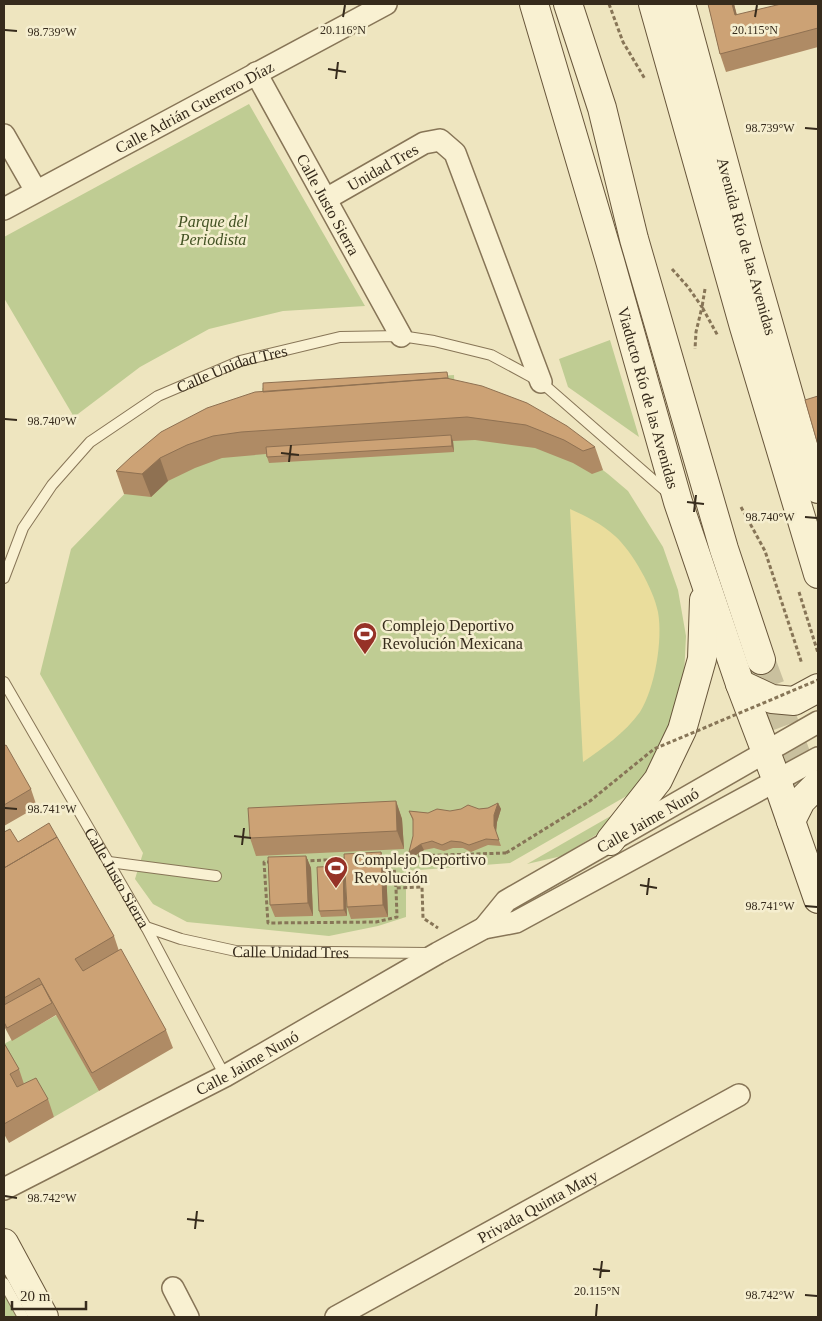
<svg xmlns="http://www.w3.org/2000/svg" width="822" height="1321" font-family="'Times New Roman',serif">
  <rect width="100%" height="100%" fill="#eee5bf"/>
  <path fill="#bfcc93" d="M249 104 365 306 283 311 209 329 140 367 74 417 4 298V237Z
    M610 340 639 437 568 387 559 359Z
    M454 375 455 401 575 449 608 474 628 491 663 547 678 590 686 636 684 676 675 721 656 758 630 794 510 863 406 871V917L378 926 329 936 187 922 153 904 135 879 143 853 40 674 71 549 139 479 264 415 262 388Z
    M630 805 599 833 562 856 527 864Z
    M57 1015 99 1091 54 1117 42 1096 24 1105 4 1044Z
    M4 1289 19 1317H4Z"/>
  <path fill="#eadd9c" d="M570 509C586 516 602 524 615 536 632 551 654 590 658 612 663 640 655 688 640 712 625 733 603 748 583 762Z"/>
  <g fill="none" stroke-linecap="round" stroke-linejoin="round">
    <path stroke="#c9c09e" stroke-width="28" stroke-dasharray="28 14" stroke-linecap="butt" d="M761 660 818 813"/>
    <g stroke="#877557" stroke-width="12">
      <g id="lane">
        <path id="s1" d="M4 578 23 528 52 485 90 442 158 396 240 361 340 337 401 336 434 341 491 355 541 382 668 493"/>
        <path id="s2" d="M4 682 146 927 225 1076"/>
        <path d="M109 862 216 876"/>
        <path id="s3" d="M146 927 181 939 236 951 429 953"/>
        <path d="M4 1283 23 1317"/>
      </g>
    </g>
    <g stroke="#877557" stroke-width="24">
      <g id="street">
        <path id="s4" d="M256 73 401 336"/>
        <path d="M4 135 36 191"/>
        <path id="s5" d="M326 199 424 143 440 140 455 153 541 382"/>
        <path id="s6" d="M4 209 386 4"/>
        <path id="s7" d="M484 928 506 901 818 722"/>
        <path id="s8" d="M4 1189 225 1076 438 953 484 928 516 922 818 758"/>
        <path d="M173 1288 188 1317"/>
        <path id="s9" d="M336 1317 739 1095"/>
      </g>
    </g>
    <g stroke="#68563b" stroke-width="30">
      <g id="secondary">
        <path id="s10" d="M534 4 610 261 678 502 740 684 777 781 818 899"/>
        <path d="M568 4 602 108 634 239 724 549 761 660"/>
        <path d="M653 4 744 327 818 574"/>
        <path id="s11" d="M681 4 747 248 804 448 818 489"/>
        <path d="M740 684 772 699 794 701 818 688"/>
        <path d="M791 821 801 801 818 784"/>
        <path d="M610 841 658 780 682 730 702 659 704 600"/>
        <path d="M4 1243 44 1317"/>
      </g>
    </g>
    <path stroke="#877557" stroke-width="3" stroke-dasharray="4 2.5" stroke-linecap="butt" d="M609 4 623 42 645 79
      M672 269 688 287 702 307 696 332 695 349
      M705 289 702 307 718 336
      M741 507 765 551 802 664
      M799 592 818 653
      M379 857 506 853
      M393 857 396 888
      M304 861 348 859
      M271 862H264L268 923 376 922 397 917 396 888 422 887 423 918 438 928"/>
    <use href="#lane" stroke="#f9f1d2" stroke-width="10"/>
    <use href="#street" stroke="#f9f1d2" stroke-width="21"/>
    <use href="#secondary" stroke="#f9f1d2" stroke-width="28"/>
    <path stroke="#877557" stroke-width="3" stroke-dasharray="4 2.5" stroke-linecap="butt" d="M506 853 590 801 654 749 818 680"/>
  </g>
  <path fill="#af8b65" d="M708 4H734L737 15 818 4V47L726 72 720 54Z
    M450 379 595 447 603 470 592 474 573 463 535 448 475 440 453 441 454 452 269 463 266 454 222 458 195 468 168 481 151 497 124 494 116 471 161 432Z
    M4 746 31 789 37 807 4 826Z
    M396 801 402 819 404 849 256 856 250 838Z
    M498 803 501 809 497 822 496 832 501 846 488 845 471 852 463 848H453L444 851 434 848 424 850 411 858 413 836V821L409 811 428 813 450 811 479 809 488 808Z
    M4 832 18 842 114 936 119 951 166 1030 173 1048 99 1091 56 1015 12 1041 4 1026Z
    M381 852 386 865 388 917 351 919 347 907Z
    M306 856 311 868 313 916 275 917 270 905Z
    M343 866 347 916 321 917 319 911Z
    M4 1043 19 1069 24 1084 48 1099 54 1117 9 1143 4 1134Z"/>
  <path fill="#8f7152" d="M732 4H734L741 33 735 15Z
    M451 435 453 441 454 452 452 446Z
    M160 458 168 481 151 497 142 474Z
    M396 801 402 819 404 849 397 831Z
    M498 803 501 809 497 822 496 832 494 826V815Z
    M421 844 424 850 411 858 409 852Z
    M381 852 386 865 388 917 383 905Z
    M306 856 311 868 313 916 308 903Z
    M343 866 345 872 347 916 344 910Z"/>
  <path fill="#cca275" stroke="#8f7152" d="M708 4H732L735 15 781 4H818V28L720 54Z
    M447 372 448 378 263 392V383Z
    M446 378 482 386 527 403 567 426 595 447 583 451 564 440 526 425 467 417 241 432 213 436 187 445 160 458 142 474 116 471 131 457 161 432 207 408 255 392Z
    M818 396V445L805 400Z
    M451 435 452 446 267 457 266 447Z
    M6 745 31 789 4 805V746Z
    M396 801 397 831 250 838 248 808Z
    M498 803 494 815V826L499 840 486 839 469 845 461 842 451 841 442 845 432 841 421 844 409 852 413 836V819L409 811 428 813 437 809 450 811 461 809 468 805 479 809 488 808Z
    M49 823 57 837 4 868V832L10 829 18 842Z
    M57 837 114 936 75 959 83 971 121 949 166 1030 92 1073 39 978 4 998V868Z
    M381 852 383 905 347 907 344 854Z
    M306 856 308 903 270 905 268 857Z
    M343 866 344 910 319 911 317 867Z
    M42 984 52 1003 7 1028 4 1022V1005Z
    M4 1043 19 1069 10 1074 17 1087 36 1078 48 1099 4 1124Z"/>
  <path fill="none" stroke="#362b1c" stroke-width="2" d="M343 17 345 5M755 17 757 5M5 30 17 31M328 69 346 72M336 79 338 62M805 128 817 129M5 419 17 420M281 453 299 455M289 462 291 445M687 502 704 504M694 512 696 495M805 517 817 518M5 808 17 809M234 836 251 838M242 845 244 828M640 885 657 888M647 895 649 878M805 906 817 907M5 1196 17 1198M187 1219 204 1221M195 1229 197 1211M593 1269 610 1271M600 1278 602 1261M805 1295 817 1296M596 1316 597 1304"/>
  <defs>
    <g id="stadium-pin" transform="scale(1.25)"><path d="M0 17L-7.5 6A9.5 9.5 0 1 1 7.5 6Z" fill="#963227" stroke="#f5eecf"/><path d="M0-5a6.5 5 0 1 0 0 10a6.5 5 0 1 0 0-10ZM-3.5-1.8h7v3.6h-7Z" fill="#fff"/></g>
  </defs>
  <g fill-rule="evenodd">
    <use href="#stadium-pin" x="365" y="634"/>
    <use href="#stadium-pin" x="336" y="868"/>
  </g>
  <g text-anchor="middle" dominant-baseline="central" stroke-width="5" stroke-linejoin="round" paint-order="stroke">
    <g font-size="16" fill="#362b1c" stroke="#f5eecf">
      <text stroke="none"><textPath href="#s6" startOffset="216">Calle Adrián Guerrero Díaz</textPath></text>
      <text stroke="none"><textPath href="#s5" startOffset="65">Unidad Tres</textPath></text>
      <text stroke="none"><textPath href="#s4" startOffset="150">Calle Justo Sierra</textPath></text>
      <text stroke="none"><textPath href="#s11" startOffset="251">Avenida Río de las Avenidas</textPath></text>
      <text stroke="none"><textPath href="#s1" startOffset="324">Calle Unidad Tres</textPath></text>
      <text stroke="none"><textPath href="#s10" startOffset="410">Viaducto Río de las Avenidas</textPath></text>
      <text stroke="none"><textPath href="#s7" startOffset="198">Calle Jaime Nunó</textPath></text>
      <text stroke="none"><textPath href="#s2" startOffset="226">Calle Justo Sierra</textPath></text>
      <text stroke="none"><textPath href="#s3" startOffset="148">Calle Unidad Tres</textPath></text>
      <text stroke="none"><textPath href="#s8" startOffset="274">Calle Jaime Nunó</textPath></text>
      <text stroke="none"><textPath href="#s9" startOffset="230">Privada Quinta Maty</textPath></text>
    </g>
    <g font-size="16" font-style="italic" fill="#425223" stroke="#f5eecf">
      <text x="213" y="221">Parque del<tspan x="213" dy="18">Periodista</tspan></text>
    </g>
    <g font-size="16" fill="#362b1c" stroke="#f5eecf" text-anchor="start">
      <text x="382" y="625">Complejo Deportivo<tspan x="382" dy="18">Revolución Mexicana</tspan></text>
      <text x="354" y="859">Complejo Deportivo<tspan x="354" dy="18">Revolución</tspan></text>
    </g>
  </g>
  <g font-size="12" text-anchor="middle" fill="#362b1c" stroke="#f5eecf" stroke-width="5" stroke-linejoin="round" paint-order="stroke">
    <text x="343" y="34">20.116°N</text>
    <text x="755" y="34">20.115°N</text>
    <text x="52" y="36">98.739°W</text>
    <text x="770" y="132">98.739°W</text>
    <text x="52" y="425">98.740°W</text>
    <text x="770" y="521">98.740°W</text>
    <text x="52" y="813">98.741°W</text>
    <text x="770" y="910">98.741°W</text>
    <text x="52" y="1202">98.742°W</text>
    <text x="597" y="1295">20.115°N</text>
    <text x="770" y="1299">98.742°W</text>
  </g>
  <rect width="822" height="1321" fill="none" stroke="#362b1c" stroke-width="10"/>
  <path d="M12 1301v8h74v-8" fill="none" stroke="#362b1c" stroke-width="2.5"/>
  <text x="20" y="1301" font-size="15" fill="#362b1c" stroke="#f5eecf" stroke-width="4" paint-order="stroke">20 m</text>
</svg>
